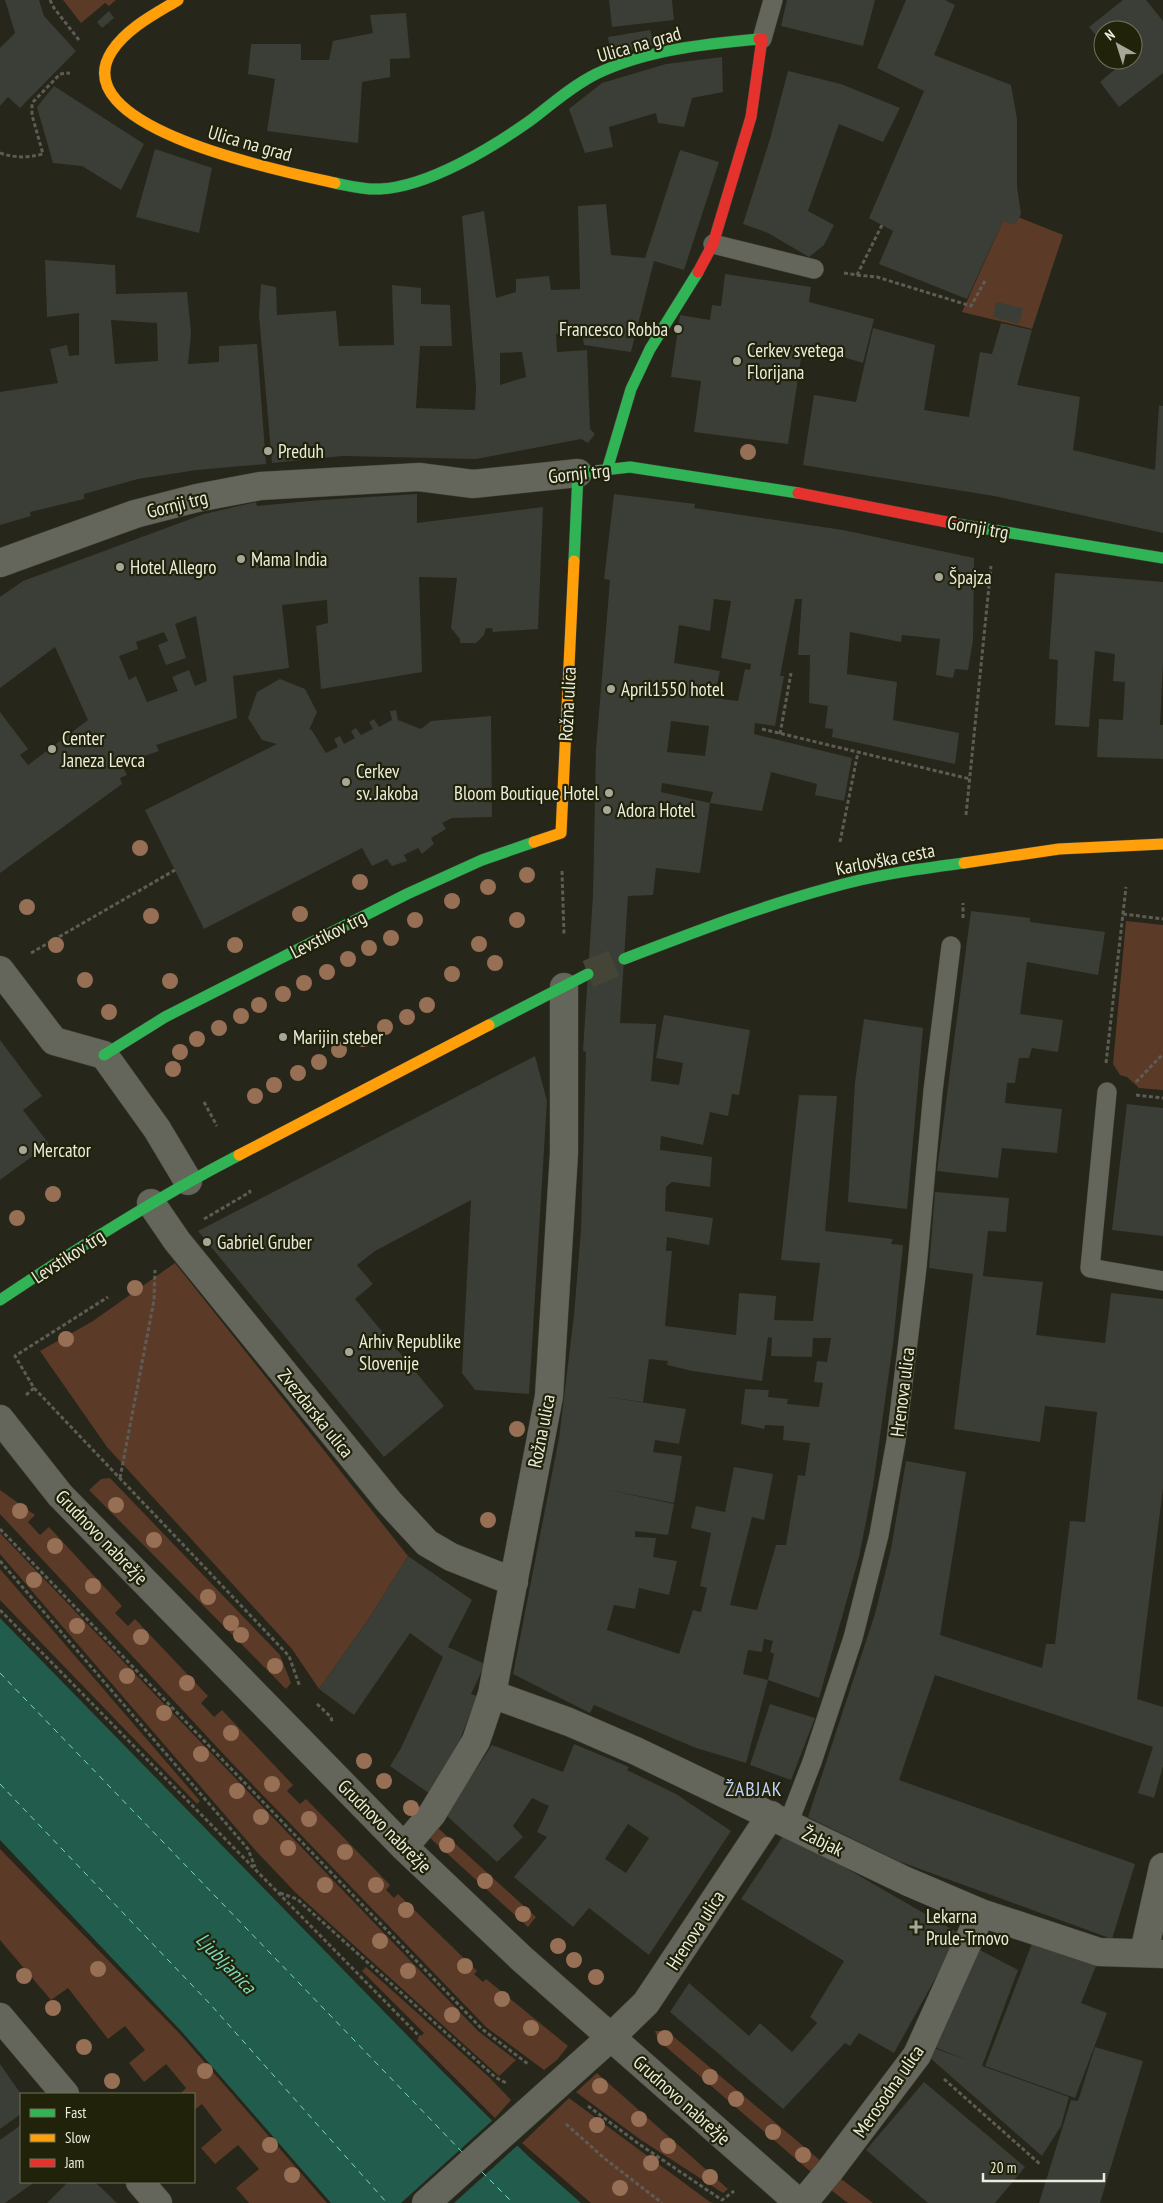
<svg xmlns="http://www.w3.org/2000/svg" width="1163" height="2203" font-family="'PT Sans Narrow',sans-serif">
  <rect width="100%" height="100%" fill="#26261a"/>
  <path fill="#5c3a28" d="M63 0H116L109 6 105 3 81 23Z
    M1018 217 1063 235 1032 329 962 312 1003 221Z
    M1126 921 1163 925V1090L1139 1088 1127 1077 1120 1075 1113 1064Z
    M175 1263 408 1556 370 1617 319 1689 292 1649 107 1447 40 1351 93 1321Z
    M110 1478 280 1655 291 1683 286 1689 89 1490 101 1479Z
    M0 1490 35 1515 28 1522 40 1535 49 1527 122 1606 115 1613 128 1626 135 1619 208 1696 201 1703 214 1717 222 1710 293 1785 287 1791 300 1804 306 1799 390 1885 386 1890 394 1898 398 1894 477 1971 474 1974 483 1982 486 1979 568 2046 557 2060 544 2070 486 2027 229 1760 0 1514Z
    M0 1533 478 2031 516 2060 499 2076 296 1893 256 1851 0 1554Z
    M0 1569 200 1801 197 1804 0 1600Z
    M438 1828 536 1917 528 1927 429 1837Z
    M0 1849 180 2034 327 2203H249L236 2188 259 2169 238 2145 215 2164 201 2148 222 2130 202 2104 194 2110V2094H180L186 2088 166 2064 144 2082 129 2063 145 2050 125 2026 108 2039 68 1988 51 2000 0 1940Z
    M366 1967 490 2078 511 2100 495 2118 417 2040 424 2033 362 1971Z
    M655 2031H667L822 2162 812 2173 658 2040Z
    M597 2073 728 2189 723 2193 641 2140 576 2092Z
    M569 2098 710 2202 713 2203H591L522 2143Z
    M840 2178 873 2203H848L831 2190Z"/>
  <path fill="#225c4c" d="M0 1618 444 2073 528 2156 581 2203H331L182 2032 0 1840Z"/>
  <path fill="#26261a" d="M494 2119 519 2144 454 2203H401Z"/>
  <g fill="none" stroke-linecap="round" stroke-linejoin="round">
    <path stroke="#79d8bd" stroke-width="1" stroke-dasharray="6 5" stroke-linecap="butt" d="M0 1673 463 2153
      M0 1784 211 2005 387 2203
      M482 2172 513 2203"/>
  </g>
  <path fill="#3b3e36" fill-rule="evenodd" d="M5 0H39L44 16 76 51 20 108 8 97 0 106V48L15 33Z
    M609 0H672L674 20 612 27Z
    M787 0H875L863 46 781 26Z
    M906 0H945L955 5 934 55 1011 85 1017 119V187L1021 214 1015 225 1003 221 967 299 879 264 893 231 869 218 924 91 877 68Z
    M1123 0H1146L1163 21V73L1119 107 1100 82 1120 65 1115 60H1133V30H1103V44L1089 27Z
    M109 11 114 18 102 28 97 22Z
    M406 13 410 58 390 59V77L362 82 358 143 267 131 275 79 248 74 251 44H301V60H329L333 41 373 33 370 15Z
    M650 30 654 45 611 55 608 37Z
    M722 57 723 92 692 98 684 127 658 123 656 113 609 127 613 147 585 153 569 109 602 83 666 64Z
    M788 71 841 84 900 108 883 142 839 124 808 211 834 225 824 245 809 257 768 233 743 224 770 139Z
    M54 86 144 144 121 190 82 166 53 163 37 107Z
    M155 149 212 168 199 233 136 217Z
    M680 150 719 162 684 270 654 261 631 352 584 345 582 331 556 334 557 352 587 350 590 429 595 434 588 443 581 439 476 459 342 456 272 463 259 315 261 284 276 287 277 315 336 311 339 346 394 345 392 285 421 288V304L450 305 452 346H420L416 408 475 410 476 387 462 216 484 211 496 298 516 292V279L549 276 551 290 580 289 578 206 606 204 611 255 645 258ZM522 352 526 377 500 385V353Z
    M45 260 115 265 116 294 187 292 191 333 188 364 219 362V346L257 344 266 464 197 470 138 479 84 494V499L30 512 31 516 0 525V392L58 383 50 349 67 345 69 356 79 355V313L47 317ZM111 320 157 323 158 361 115 364Z
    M725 274 811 287 809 302 874 319 863 363 803 345 788 444 694 432 701 381 671 377 680 315 710 320 712 305 721 306Z
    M996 302 1023 308 1019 324 993 317Z
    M1001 323 1032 330 1017 385 1080 397 1073 450 1155 470 1159 405 1163 406V533L994 496 803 465 814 395 856 402 873 328 935 345 924 410 969 417 980 352 992 354Z
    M417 494V523L543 507 538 629 493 632 492 628H486L484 635 476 643H460V639L451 628 457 578 419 577 422 672 321 689 316 626 328 623 327 600 282 605 289 668 233 676 237 718 156 745 159 751 121 764 127 775 120 778 122 784 0 873V712L28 749 20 755 28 765 88 720 55 647 0 688V597L23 581 204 514 256 502 257 506 320 500ZM196 616 207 681 195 686 189 670 172 677 178 691 147 702 136 676 129 680 119 656 138 649 136 642 164 632 168 641 158 645 166 665 186 658 175 624Z
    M614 494 695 504 694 508 843 530 974 558 973 640 968 670 955 669 953 678 936 675 940 639 902 635 901 642 850 632 847 674 897 682 893 720 959 733 955 764 832 737 833 729 825 728 828 706 809 703 810 655H798L802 599H795L780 676H784L775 726 755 723 754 734 852 758 844 801 815 795 817 784 771 772 762 811 710 803 700 873 656 868 653 895 628 896 620 1023 656 1024 651 1081 679 1085 683 1063 656 1058 664 1015 750 1030 739 1095 732 1094 728 1116 710 1112 703 1145 661 1136 660 1150 712 1157 710 1187 672 1182 666 1187 665 1211 713 1218 709 1245 667 1237 666 1251H672L665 1326 736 1335 739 1293 776 1296 774 1320 813 1321 820 1263 781 1260 799 1095 837 1096 825 1231 893 1239 891 1244 903 1245 893 1344 873 1486 859 1557 819 1698 768 1680 774 1654 770 1652 773 1641 764 1639 762 1652 748 1650 743 1674 768 1680 746 1763 696 1748 594 1705 590 1713 513 1674 559 1438 574 1315 581 1230 586 1052 583 1051 593 895 596 749 610 580 604 579ZM714 599 731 601 721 658 751 664 750 670 745 669 738 701 714 698 720 671 674 663 679 625 710 631ZM671 721 709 726 705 756 667 752ZM662 783 713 792 710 803 661 792ZM768 1337 772 1338 771 1356 812 1357 813 1338H831L827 1362 817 1361 814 1382 823 1383 819 1407 787 1404 788 1399 768 1397 769 1390 745 1389 741 1424 764 1429 765 1425 784 1426 783 1440 810 1443 805 1476 798 1475 786 1545H776L757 1610 730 1605 752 1517 764 1520 773 1474 734 1467 725 1512 696 1506 691 1528 711 1533 700 1586 707 1588 701 1612 693 1610 679 1654 607 1630 614 1605 635 1609 639 1588 669 1595 677 1561 653 1557 656 1538 635 1537V1531L668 1535 674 1504 604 1489 674 1503 682 1456 653 1452 655 1440 679 1444 686 1409 600 1396 643 1402 649 1359 668 1361 667 1365 692 1371 762 1381Z
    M1055 573 1163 582V663L1160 725H1163V759L1097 757 1099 719 1123 720 1125 682 1113 681 1115 654 1095 651 1089 727 1055 725 1058 660 1049 659Z
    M280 679 305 689 317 712 309 730 311 729 326 753 338 747 334 739 340 736 344 744 355 738 351 731 356 728 361 735 373 729 369 722 374 719 379 727 392 720 390 711 396 710 398 720 421 729 431 721 491 716 492 817 452 818 442 823 446 829 431 838 434 844 422 854 418 848 404 855 407 861 392 866 387 859 372 866 362 848 204 929 145 810 277 744 262 740 248 718 257 692Z
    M971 911 1030 918V922L1105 932 1098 975 1027 962 1020 1014 1063 1020 1058 1052 1032 1048 1029 1058H1019L1015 1083H1007L1005 1103 1062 1109 1057 1153 1002 1148 998 1178 937 1171Z
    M864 1019 923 1028 907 1209 848 1202 855 1082Z
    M0 1040 42 1096 23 1110 49 1144 0 1180Z
    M535 1056 547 1101 529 1394 475 1390 462 1373 471 1200 375 1251 357 1265 373 1284 355 1299 444 1406 384 1457 198 1231Z
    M1127 1104 1163 1108V1236L1112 1230Z
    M935 1192 1009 1198 1006 1232 988 1231 983 1276 1043 1282 1036 1335 1105 1343 1111 1293 1163 1299V1488L1137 1699 1163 1707V1766L1154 1798 1138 1793 1153 1747 935 1675 899 1780 1135 1864 1112 1939 898 1861 808 1817 875 1614 891 1549 906 1461 966 1472 940 1635 1042 1668 1046 1644H1055L1070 1521 1085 1522 1097 1412 1045 1406 1040 1442 954 1429 973 1274 929 1268Z
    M408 1556 472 1600 448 1647 485 1664 471 1694 477 1696 461 1737 443 1775 430 1794 390 1766 401 1748 443 1657 410 1633 354 1715 319 1689 370 1617Z
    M770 1704 815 1718 791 1780 750 1765Z
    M574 1744 629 1767 627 1770 676 1794 731 1831 649 1955 589 1908 573 1927 514 1877 547 1837 537 1832 549 1806 532 1798 513 1826 523 1837 497 1862 446 1815 492 1745 563 1772ZM628 1824 649 1838 626 1873 605 1859Z
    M785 1833 960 1934 894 2053 859 2033 850 2046 845 2043 783 2109 670 2012 689 1983 749 2036 760 2023 792 2052 817 2023 810 2017 844 1961 741 1899Z
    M1033 1941 1096 1966 1081 2003 1107 2013 1075 2098 985 2066Z
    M974 1947 1018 1970 982 2066 1069 2097 1061 2126 1042 2156 929 2057 934 2048 969 2061 932 2046Z
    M1095 2047 1143 2061 1100 2203H1039L1071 2100 1078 2101Z
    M0 2064 21 2094V2114L0 2129Z
    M924 2082 1025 2167 995 2203H928L866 2150Z
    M21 2125V2182H35L5 2203H0V2140Z
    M68 2182H95L117 2203H47Z"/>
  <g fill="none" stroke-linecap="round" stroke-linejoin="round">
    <path stroke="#444437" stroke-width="28" stroke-dasharray="28 14" stroke-linecap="butt" d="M588 974 624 959"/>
    <g stroke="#424338" stroke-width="20">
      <path id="lane" d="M762 39 773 0
        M713 244 814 269
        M1107 1092 1090 1268 1163 1281
        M788 1824 812 1762 853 1638 879 1535 896 1441 917 1267 933 1091 951 946"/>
    </g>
    <g stroke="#424338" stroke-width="29">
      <path id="street" d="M0 563 135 514 197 498 260 486 419 477 473 484 578 473
        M0 970 54 1041 104 1055 157 1129 188 1181
        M151 1203 177 1241 389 1502 427 1543 451 1557 514 1582
        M0 1419 60 1495 404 1847 521 1958 799 2203
        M492 1694 569 1722 636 1751 906 1881 981 1913 1099 1952 1163 1954
        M404 1847 432 1814 476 1741 492 1694 549 1396 564 1153V987
        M1144 1952 1163 1867
        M0 2017 65 2094
        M140 2182 158 2203
        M426 2203 611 2037 646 2003 771 1815
        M803 2203 831 2169 917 2055 981 1913"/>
    </g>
    <g stroke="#424338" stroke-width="12">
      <path id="fast" d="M335 183C350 186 365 190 380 189 428 187 493 147 531 120 552 104 572 86 596 74 646 50 704 44 759 39
        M607 470 631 389 650 349 698 272
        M957 524 1163 558
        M574 561 578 473 630 467 798 493
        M624 959C692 933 759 907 829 888 873 875 919 869 964 863
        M489 1025 588 974
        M104 1055 165 1017 407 894 482 860 534 842
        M0 1300C78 1248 156 1198 239 1155"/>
    </g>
    <g stroke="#424338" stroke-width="12">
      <path id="slow" d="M178 0C155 14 127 28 112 51 61 129 291 173 335 183
        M534 842 561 833 574 561
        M964 863 1059 849 1163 844
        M239 1155 489 1025"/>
    </g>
    <g stroke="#424338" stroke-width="12">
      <path id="jam" d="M698 272 713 244 751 117 762 39H759
        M798 493 957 524"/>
    </g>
    <path stroke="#5d5d55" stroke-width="3" stroke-dasharray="4 2.5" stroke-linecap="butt" d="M50 0 54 8 79 40
      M0 153C15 158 27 158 43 154L32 115V103L60 74 70 73
      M844 273 857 275 882 225
      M857 275 877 277 971 306 986 279
      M762 729 970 779
      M780 734 791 673
      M966 815 991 566
      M840 842 858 752
      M562 871 564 935
      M1123 914 1163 919
      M963 918V903
      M31 953 175 870
      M1106 1063 1126 887
      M1136 1082 1163 1054
      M1136 1095 1163 1098
      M204 1102 217 1126
      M204 1219 250 1192 249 1190
      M34 1388 289 1656 300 1687
      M26 1395 34 1388 15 1356 108 1297
      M120 1478 154 1300 155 1270
      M0 1529 482 2029 528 2064
      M0 1561 248 1849 255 1867
      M0 1610 420 2037
      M317 1704 331 1717 332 1722
      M280 1893 297 1899 495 2077 508 2084
      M944 2079 1041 2165
      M588 2106 639 2144 722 2200 734 2191
      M566 2124 604 2158 662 2203"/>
    <use href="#lane" stroke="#64655b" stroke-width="19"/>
    <use href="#street" stroke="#64655b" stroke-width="28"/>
    <use href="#fast" stroke="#30b455" stroke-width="11"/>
    <use href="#slow" stroke="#ff9f0a" stroke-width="11"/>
    <use href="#jam" stroke="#e5322d" stroke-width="11"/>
  </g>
  <g fill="#976f55">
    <circle cx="748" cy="452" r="8"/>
    <circle cx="140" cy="848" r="8"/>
    <circle cx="527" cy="875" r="8"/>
    <circle cx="360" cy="882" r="8"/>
    <circle cx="488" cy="887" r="8"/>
    <circle cx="452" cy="901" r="8"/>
    <circle cx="27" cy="907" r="8"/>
    <circle cx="300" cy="914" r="8"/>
    <circle cx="151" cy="916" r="8"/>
    <circle cx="415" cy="920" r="8"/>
    <circle cx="517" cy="920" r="8"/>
    <circle cx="391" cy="938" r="8"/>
    <circle cx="479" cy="944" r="8"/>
    <circle cx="56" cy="945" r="8"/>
    <circle cx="235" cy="945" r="8"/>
    <circle cx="369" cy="948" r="8"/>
    <circle cx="348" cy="959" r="8"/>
    <circle cx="495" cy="963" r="8"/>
    <circle cx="327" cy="972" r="8"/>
    <circle cx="452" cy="974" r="8"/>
    <circle cx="85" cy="980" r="8"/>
    <circle cx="170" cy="981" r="8"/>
    <circle cx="304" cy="983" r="8"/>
    <circle cx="283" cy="994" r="8"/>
    <circle cx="259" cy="1005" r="8"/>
    <circle cx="427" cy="1005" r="8"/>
    <circle cx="109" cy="1012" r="8"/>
    <circle cx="241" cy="1016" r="8"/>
    <circle cx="407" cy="1017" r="8"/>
    <circle cx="385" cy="1027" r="8"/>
    <circle cx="219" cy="1028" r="8"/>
    <circle cx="197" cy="1039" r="8"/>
    <circle cx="363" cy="1039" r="8"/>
    <circle cx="339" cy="1050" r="8"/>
    <circle cx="180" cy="1052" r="8"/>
    <circle cx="319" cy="1062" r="8"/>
    <circle cx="173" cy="1069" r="8"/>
    <circle cx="298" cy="1073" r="8"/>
    <circle cx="274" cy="1085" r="8"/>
    <circle cx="255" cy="1096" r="8"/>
    <circle cx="53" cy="1194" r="8"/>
    <circle cx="17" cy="1218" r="8"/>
    <circle cx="135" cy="1288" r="8"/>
    <circle cx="66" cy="1339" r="8"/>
    <circle cx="517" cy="1429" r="8"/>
    <circle cx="116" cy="1505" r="8"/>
    <circle cx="20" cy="1511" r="8"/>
    <circle cx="488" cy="1520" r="8"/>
    <circle cx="154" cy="1540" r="8"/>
    <circle cx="55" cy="1546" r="8"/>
    <circle cx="34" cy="1580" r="8"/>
    <circle cx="93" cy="1586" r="8"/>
    <circle cx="208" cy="1597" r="8"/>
    <circle cx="231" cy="1623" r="8"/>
    <circle cx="77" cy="1626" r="8"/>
    <circle cx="241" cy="1635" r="8"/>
    <circle cx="141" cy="1637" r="8"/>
    <circle cx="275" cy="1666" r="8"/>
    <circle cx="127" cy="1676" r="8"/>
    <circle cx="187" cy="1683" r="8"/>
    <circle cx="164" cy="1713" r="8"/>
    <circle cx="231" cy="1733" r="8"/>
    <circle cx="201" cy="1754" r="8"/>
    <circle cx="364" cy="1761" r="8"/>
    <circle cx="384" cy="1781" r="8"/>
    <circle cx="272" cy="1784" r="8"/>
    <circle cx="237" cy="1791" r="8"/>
    <circle cx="411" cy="1808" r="8"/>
    <circle cx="261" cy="1817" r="8"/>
    <circle cx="309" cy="1819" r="8"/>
    <circle cx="447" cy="1845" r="8"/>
    <circle cx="288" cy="1848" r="8"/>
    <circle cx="345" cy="1852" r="8"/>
    <circle cx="485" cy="1881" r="8"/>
    <circle cx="325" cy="1885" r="8"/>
    <circle cx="376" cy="1885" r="8"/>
    <circle cx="406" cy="1910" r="8"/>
    <circle cx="523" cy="1914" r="8"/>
    <circle cx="380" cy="1941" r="8"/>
    <circle cx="558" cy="1946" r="8"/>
    <circle cx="574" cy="1960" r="8"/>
    <circle cx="465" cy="1966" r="8"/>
    <circle cx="98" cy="1969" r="8"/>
    <circle cx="408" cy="1971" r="8"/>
    <circle cx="24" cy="1976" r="8"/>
    <circle cx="596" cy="1977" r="8"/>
    <circle cx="502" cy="1999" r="8"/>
    <circle cx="53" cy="2008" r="8"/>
    <circle cx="452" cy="2015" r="8"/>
    <circle cx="531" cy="2028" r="8"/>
    <circle cx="665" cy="2038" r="8"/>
    <circle cx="84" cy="2047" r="8"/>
    <circle cx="205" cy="2071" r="8"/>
    <circle cx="710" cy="2077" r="8"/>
    <circle cx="112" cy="2081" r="8"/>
    <circle cx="600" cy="2086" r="8"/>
    <circle cx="736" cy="2099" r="8"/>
    <circle cx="639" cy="2119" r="8"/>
    <circle cx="597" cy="2125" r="8"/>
    <circle cx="773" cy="2132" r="8"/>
    <circle cx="270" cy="2145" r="8"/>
    <circle cx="668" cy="2146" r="8"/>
    <circle cx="803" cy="2155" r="8"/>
    <circle cx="651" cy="2163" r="8"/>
    <circle cx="292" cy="2175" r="8"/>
    <circle cx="710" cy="2177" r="8"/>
    <circle cx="620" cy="2188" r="8"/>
  </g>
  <g fill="#a6a799" stroke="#21220a" stroke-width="2">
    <circle cx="678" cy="329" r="5"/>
    <circle cx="737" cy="361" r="5"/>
    <circle cx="268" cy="451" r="5"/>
    <circle cx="241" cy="559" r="5"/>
    <circle cx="120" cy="567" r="5"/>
    <circle cx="939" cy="577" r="5"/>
    <circle cx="611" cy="689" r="5"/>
    <circle cx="52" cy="749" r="5"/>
    <circle cx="346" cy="782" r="5"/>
    <circle cx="609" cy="793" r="5"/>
    <circle cx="607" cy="810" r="5"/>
    <circle cx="283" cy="1037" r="5"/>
    <circle cx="23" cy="1150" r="5"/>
    <circle cx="207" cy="1242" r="5"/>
    <circle cx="349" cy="1352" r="5"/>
    <path d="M913.5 1919.5h5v5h5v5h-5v5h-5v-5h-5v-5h5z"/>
  </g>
  <g text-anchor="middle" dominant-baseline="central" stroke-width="4.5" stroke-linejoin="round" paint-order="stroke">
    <g font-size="19" fill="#ebecdd" stroke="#21220a">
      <text transform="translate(639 44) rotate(-16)">Ulica na grad</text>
      <text transform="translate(250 143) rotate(16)">Ulica na grad</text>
      <text transform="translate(579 473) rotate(-6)">Gornji trg</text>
      <text transform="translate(177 504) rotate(-14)">Gornji trg</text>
      <text transform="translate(978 527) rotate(10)">Gornji trg</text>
      <text transform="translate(567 704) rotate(-87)">Rožna ulica</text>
      <text transform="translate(885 859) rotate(-11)">Karlovška cesta</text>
      <text transform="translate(328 934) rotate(-27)">Levstikov trg</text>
      <text transform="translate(68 1256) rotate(-33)">Levstikov trg</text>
      <text transform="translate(902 1392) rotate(-83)">Hrenova ulica</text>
      <text transform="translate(316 1413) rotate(51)">Zvezdarska ulica</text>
      <text transform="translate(541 1431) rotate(-79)">Rožna ulica</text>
      <text transform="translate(102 1537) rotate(46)">Grudnovo nabrežje</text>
      <text transform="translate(385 1826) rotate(45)">Grudnovo nabrežje</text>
      <text transform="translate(823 1841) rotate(26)">Žabjak</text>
      <text transform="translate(695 1930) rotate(-57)">Hrenova ulica</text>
      <text transform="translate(888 2091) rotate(-55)">Merosodna ulica</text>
      <text transform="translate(682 2100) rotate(42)">Grudnovo nabrežje</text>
    </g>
    <g font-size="19" fill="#ebecdd" stroke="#21220a" text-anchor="start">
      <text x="668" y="329" text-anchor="end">Francesco Robba</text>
      <text x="747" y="350">Cerkev svetega<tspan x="747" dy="22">Florijana</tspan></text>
      <text x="278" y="451">Preduh</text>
      <text x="251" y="559">Mama India</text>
      <text x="130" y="567">Hotel Allegro</text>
      <text x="949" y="577">Špajza</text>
      <text x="621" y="689">April1550 hotel</text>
      <text x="62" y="738">Center<tspan x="62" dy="22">Janeza Levca</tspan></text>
      <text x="356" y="771">Cerkev<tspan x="356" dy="22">sv. Jakoba</tspan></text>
      <text x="599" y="793" text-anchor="end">Bloom Boutique Hotel</text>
      <text x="617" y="810">Adora Hotel</text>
      <text x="293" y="1037">Marijin steber</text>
      <text x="33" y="1150">Mercator</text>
      <text x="217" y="1242">Gabriel Gruber</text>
      <text x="359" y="1341">Arhiv Republike<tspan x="359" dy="22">Slovenije</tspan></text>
      <text x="926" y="1916">Lekarna<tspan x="926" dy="22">Prule-Trnovo</tspan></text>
    </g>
    <g font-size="20" letter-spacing="1" fill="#c0d1fa" stroke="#21220a">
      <text x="754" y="1789">ŽABJAK</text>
    </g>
    <g font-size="20" font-style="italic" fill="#79d8bd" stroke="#21220a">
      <text transform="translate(226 1963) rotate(46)">Ljubljanica</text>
    </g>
  </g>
  <rect x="20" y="2093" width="175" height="90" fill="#21220a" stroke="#72735e"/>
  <rect x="30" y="2109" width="25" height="8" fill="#30b455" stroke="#72735e"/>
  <text x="65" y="2118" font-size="15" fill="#ebecdd">Fast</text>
  <rect x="30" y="2134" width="25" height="8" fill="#ff9f0a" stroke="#72735e"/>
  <text x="65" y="2143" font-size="15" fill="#ebecdd">Slow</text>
  <rect x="30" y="2159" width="25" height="8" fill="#e5322d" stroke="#72735e"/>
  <text x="65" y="2168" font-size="15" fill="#ebecdd">Jam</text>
  <g transform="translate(1118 45) rotate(321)"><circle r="24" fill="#21220a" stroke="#72735e"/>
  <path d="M0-4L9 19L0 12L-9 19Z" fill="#a6a799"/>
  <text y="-8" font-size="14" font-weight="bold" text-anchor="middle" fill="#ebecdd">N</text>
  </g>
  <path d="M983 2173v8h121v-8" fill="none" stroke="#ebecdd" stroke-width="2.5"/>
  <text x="990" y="2173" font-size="15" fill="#ebecdd" stroke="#21220a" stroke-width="4" paint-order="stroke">20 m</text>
</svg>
